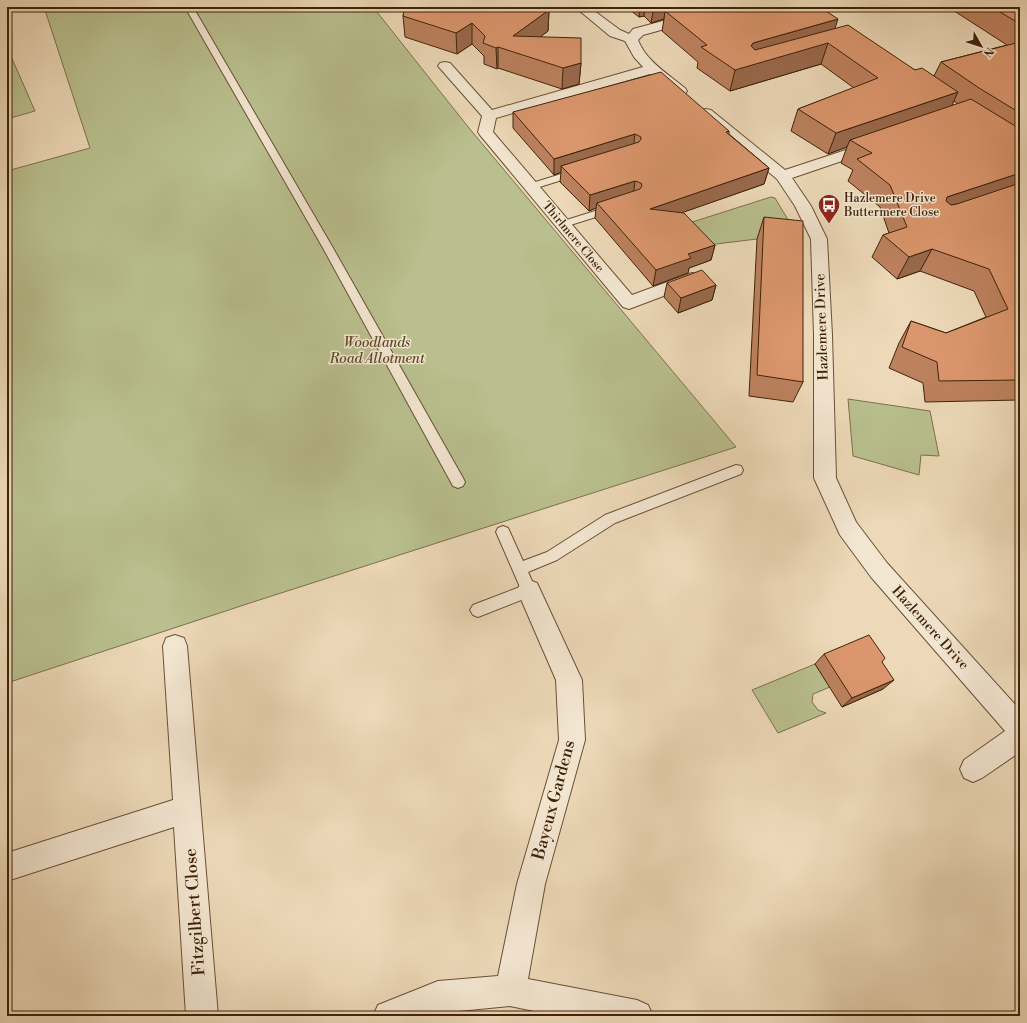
<svg xmlns="http://www.w3.org/2000/svg" width="1027" height="1023" font-family="'Libre Bodoni',serif">
  <rect width="100%" height="100%" fill="#edd9b8"/>
  <filter id="stains"><feTurbulence type="fractalNoise" baseFrequency=".005" numOctaves="4"/><feColorMatrix values="0 0 0 0 .2 0 0 0 0 .09 0 0 0 0 .02 0 0 0 .5 -.17"/></filter>
  <radialGradient id="worn" r=".72"><stop offset=".6" stop-color="#630" stop-opacity="0"/><stop offset="1" stop-color="#630" stop-opacity=".3"/></radialGradient>
  <path fill="#b9bf8e" stroke="#7c714c" d="M44 7H373L469 128 736 447 253 602 7 683V171L90 148Z
    M7 47 35 111 7 119Z
    M771 197 775 198 787 218 795 243 757 239 708 245 686 224Z
    M848 399 930 411 939 456 921 455 919 475 853 456Z
    M815 664 830 687 813 694 812 702 818 710 826 713 778 733 752 690Z"/>
  <g fill="none" stroke-linecap="round" stroke-linejoin="round">
    <g stroke="#6a5035" stroke-width="2">
      <path id="service" d="M185 7H193L333 248 463 478 465 482 463 486 458 488 453 486 323 248Z
        M577 169 582 172 581 174 530 190 525 187 526 185Z
        M614 205 618 206 619 208 618 210 561 228 556 225 557 223Z
        M736 465 741 466 743 470 741 474 615 523 557 560 528 572 536 590 534 595 478 617 473 615 470 610 473 605 520 587 496 532 498 528 503 526 508 528 523 561 547 552 605 515Z"/>
    </g>
    <g stroke="#6a5035" stroke-width="2">
      <path id="minor" d="M575 7H589L620 30 629 34 633 29 715 7H735L733 10 643 35 638 40C646 61 668 74 685 88L687 91 685 94 680 95 675 94 650 74 496 118 493 132 632 295 692 273 698 275 701 279 698 283 629 309 623 307 480 135 478 132 482 116 438 66 440 63 445 62 450 63 492 110 643 67 634 57 625 41 610 36Z
        M706 109 711 110 785 170 867 143 872 141 877 143 880 146 877 149 792 178 811 206 827 239 832 335 836 478 856 522 887 563 1020 710V752L982 778 973 782 964 778 960 769 964 760 1005 731 871 577 840 535 814 478V335L811 239 795 206 777 179 701 116 699 113 701 110Z
        M529 580 537 583 582 680 585 740 545 884 528 979 637 1000 648 1005 653 1016H558L510 1006 438 1013 429 1016H373L378 1005 438 981 498 976 517 884 559 740 556 680 517 590 521 583Z
        M175 635 184 638 187 646 218 1016H186L174 827 7 881V853L173 800 163 646 166 638Z"/>
    </g>
    <use href="#service" fill="#f3e6d1" fill-rule="evenodd"/>
    <use href="#minor" fill="#f3e6d1" fill-rule="evenodd"/>
  </g>
  <path fill="#bc815e" stroke="#3f2309" fill-rule="evenodd" d="M405 7H557L547 9 549 10 548 31 540 37 581 63 579 84 562 89 498 68 497 69 484 64V56L472 44 457 54 405 37 403 16Z
    M626 7H820L835 29 915 70 934 76 941 62 1007 45 948 7H1020V400L925 402 923 383 889 368 899 343 911 321 946 333 986 317 974 291 920 271 897 279 872 257 883 235 889 233 880 207 848 181 853 170 841 163 847 147 828 154 791 131 798 109 854 88 821 64 730 91 697 68 698 62 662 31 664 19 651 23 644 16 639 17ZM954 101 958 104 951 106Z
    M513 112 729 131V134L769 168 764 184 680 213 715 245 711 260 689 268 688 273 653 286 595 218 596 208 589 211 560 182 561 172 554 175 513 128Z
    M764 217 803 382 793 402 749 396 757 239Z
    M667 283 716 285 712 300 678 313 664 297Z
    M824 654 882 662 883 689 842 707 815 664Z"/>
  <path fill="#99694c" stroke="#3f2309" d="M511 7H557L511 18Z
    M640 7H645L644 16 639 17Z
    M654 7H709L665 11 664 19 651 23Z
    M549 10 548 31 518 54 513 36Z
    M838 19 831 40 828 43 821 64 730 91 735 70 753 43Z
    M472 23V44L457 54 456 33Z
    M498 47V68L497 69 496 48Z
    M581 63 579 84 562 89 563 68Z
    M958 92 948 114 850 140 847 147 828 154 836 133Z
    M635 134 633 150 561 166V172L554 175V159Z
    M769 168 764 184 647 225 650 209Z
    M1020 173V191L936 220 947 197Z
    M635 181 633 197 597 203 596 208 589 211 590 195Z
    M715 245 711 260 689 268 688 273 653 286 656 270 688 254Z
    M932 249 920 271 897 279 909 257Z
    M716 285 712 300 678 313 681 298Z
    M894 680 883 689 842 707 852 698Z"/>
  <path fill="#db966d" stroke="#3f2309" d="M405 7H540L549 10 513 36 581 38V63L563 68 498 47 496 48 483 43 485 36 472 23 456 33 403 16Z
    M679 7H820L838 19 753 43 751 46 755 50 848 25 915 70 922 68 958 92 836 133 798 109 878 78 828 43 735 70 701 47 707 45 665 11Z
    M992 7H1020V24Z
    M1020 42V113L979 88 941 62Z
    M661 72 729 131 726 132 769 168 650 209 684 213 715 245 688 254 691 258 656 270 597 203 640 189 642 186 641 183 635 181 590 195 561 166 639 142 641 139V137L635 134 554 159 513 112Z
    M971 99 1020 129V173L947 197 946 201 951 205 957 204 1020 183V380L939 381 937 362 902 347 911 321 946 333 1008 309 989 269 932 249 909 257 883 235 907 227 890 185 857 159 872 153 850 140Z
    M764 217 803 221V382L757 375Z
    M702 270 716 285 681 298 667 283Z
    M869 635 885 658 882 662 894 680 852 698 824 654Z"/>
  <defs>
    <g id="bus-pin" transform="scale(1.15)"><path d="M0 17L-7.5 6A9.5 9.5 0 1 1 7.5 6Z" fill="#8f2418" stroke="#f3e6d1"/><path d="M-5-6H5V4H4V6H2V4H-2V6H-4V4H-5ZM-3.5-4V0h7V-4ZM-3.5 1.2v1.5H-2V1.2ZM2 1.2v1.5H3.5V1.2Z" fill="#fff"/></g>
  </defs>
  <g fill-rule="evenodd">
    <use href="#bus-pin" x="829" y="205"/>
  </g>
  <g text-anchor="middle" dominant-baseline="central" stroke-width="3" stroke-linejoin="round" paint-order="stroke">
    <g font-size="12" fill="#3f2309" stroke="#f3e6d1" text-anchor="start">
      <text x="844" y="198">Hazlemere Drive<tspan x="844" dy="14">Buttermere Close</tspan></text>
    </g>
    <g font-size="12" fill="#3f2309" stroke="#f3e6d1">
      <text transform="translate(573 237) rotate(50)">Thirlmere Close</text>
    </g>
    <g font-size="14" fill="#3f2309" stroke="#f3e6d1">
      <text transform="translate(822 327) rotate(-92)">Hazlemere Drive</text>
      <text transform="translate(930 628) rotate(48)">Hazlemere Drive</text>
    </g>
    <g font-size="14" font-style="italic" fill="#5e4a2a" stroke="#f3e6d1">
      <text x="377" y="343">Woodlands<tspan x="377" dy="16">Road Allotment</tspan></text>
    </g>
    <g font-size="17" fill="#3f2309" stroke="#f3e6d1">
      <text transform="translate(554 800) rotate(-75)">Bayeux Gardens</text>
      <text transform="translate(195 912) rotate(-94)">Fitzgilbert Close</text>
    </g>
  </g>
  <rect width="1027" height="1023" fill="none" stroke="#edd9b8" stroke-width="24"/>
  <rect x="8" y="8" width="1011" height="1007" fill="none" stroke="#3f2309" stroke-width="2"/>
  <rect x="12" y="12" width="1003" height="999" fill="none" stroke="#3f2309"/>
  <g transform="translate(981 46) rotate(129)" stroke="#f3e6d1" stroke-width="3" paint-order="stroke">
  <path d="M0-3L7 15L0 10L-7 15Z" fill="#3f2309"/>
  <text y="-6" font-size="11" font-weight="bold" text-anchor="middle" fill="#3f2309">N</text>
  </g>
  <rect width="100%" height="100%" filter="url(#stains)"/>
  <rect width="100%" height="100%" fill="url(#worn)"/>
</svg>
